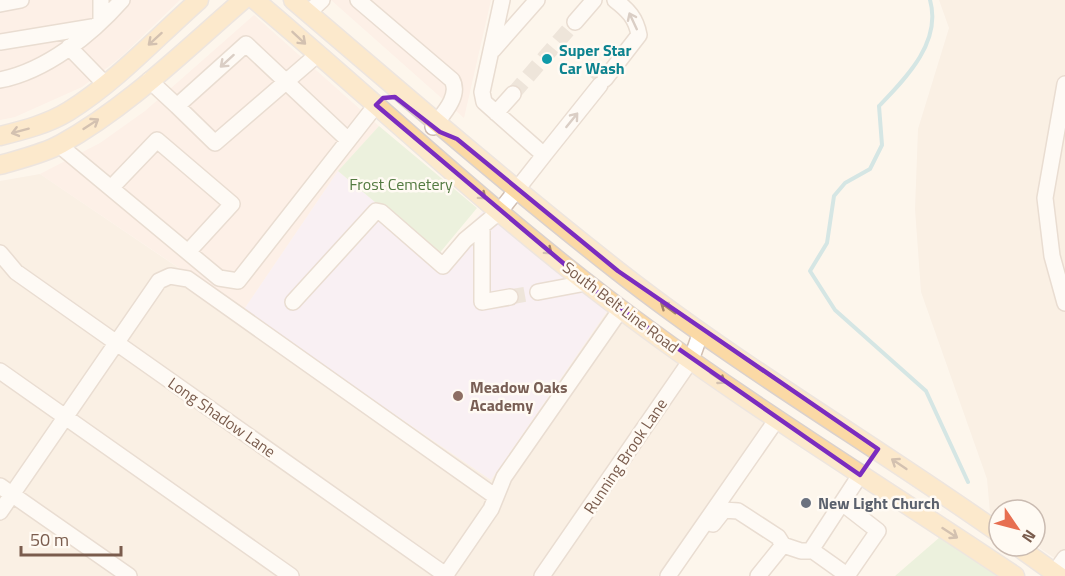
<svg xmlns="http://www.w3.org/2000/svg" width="1065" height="576" font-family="'Titillium Web',sans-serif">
  <rect width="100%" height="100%" fill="#fdf6ec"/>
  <path fill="#f5e8da" d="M939 0H1065V565L1035 545V510H999V520L990 513 987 479 921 292 915 209 918 129 949 28Z
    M40 174 491 480 608 310 766 421 658 576H0V181Z"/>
  <path fill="#fde8e0" d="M0 0H180L121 57 82 87 15 117 0 120Z
    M331 0H491L464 118Z
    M254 15 379 126 338 171 243 311 40 174 100 143 145 111Z"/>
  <path fill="#f3e8fa" d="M338 171 443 259 485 208 608 310 491 480 243 311Z"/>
  <path fill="#d8ecc9" d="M379 126 477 208 438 255 338 171Z
    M940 537 997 576H895Z"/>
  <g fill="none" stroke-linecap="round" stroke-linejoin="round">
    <path stroke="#a5d3da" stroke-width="4" d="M930 0C942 42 906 78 879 106L882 145 870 169 845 183 834 196 827 243 810 271 835 310 926 391 968 482"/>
    <path stroke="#dcd0c4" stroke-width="15" stroke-dasharray="15 8" stroke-linecap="butt" d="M594 80 600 73
      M513 94 575 22
      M510 297 538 292"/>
    <g stroke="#d1beb0" stroke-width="18">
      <path id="minor" d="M101 0V19
        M358 0 452 80C461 96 442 115 433 127
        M0 4 21 0
        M308 13 322 0
        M575 22 594 0
        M0 42 92 27
        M69 47 105 84
        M493 50 537 0
        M317 55 215 143 177 106 246 44 347 139
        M605 79 639 35C636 18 628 10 615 0
        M0 80C46 71 91 35 122 0
        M149 80 177 106
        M1065 84 1045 198 1052 256 1065 303
        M496 113 513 94
        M59 145 219 278 238 281 376 105
        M544 155 600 85
        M111 188 157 140 232 204 188 252
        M482 226V302L510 297
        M0 253 16 272 447 576
        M538 292 586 283
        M293 302 376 211 381 212 443 266 465 240 500 211 544 155 484 102 482 92 502 0
        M0 371 291 576
        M0 486 129 576
        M842 503 878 531 849 573H844L813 551V547L860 475
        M0 512 159 281 170 276 188 279 496 497
        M713 524 724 510 738 511 778 537 783 545 801 551H813
        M445 576 491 509 504 477 621 309
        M542 576 691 360 701 332
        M668 576 777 419
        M758 576 783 545
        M1052 576 1065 558"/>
    </g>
    <g stroke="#dad1cd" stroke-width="21">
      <path id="major" d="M255 0C371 98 482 203 602 295 734 397 877 483 1015 576
        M293 0C400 91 507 184 618 271 739 366 873 444 999 533
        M0 136C24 130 48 124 69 111 117 81 157 37 199 0
        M0 165C20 159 43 154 61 144 128 107 185 50 243 0
        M1017 546 1059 576"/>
    </g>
    <use href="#minor" stroke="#fff" stroke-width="15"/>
    <use href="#major" stroke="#fbd9a5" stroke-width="18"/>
  </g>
  <defs><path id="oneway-shaft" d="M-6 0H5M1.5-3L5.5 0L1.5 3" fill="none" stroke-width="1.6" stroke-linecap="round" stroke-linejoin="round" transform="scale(1.5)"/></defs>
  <g stroke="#af9d94">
    <use href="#oneway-shaft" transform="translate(633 21) rotate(-115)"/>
    <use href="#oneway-shaft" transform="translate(227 61) rotate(138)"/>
    <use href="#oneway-shaft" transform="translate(572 120) rotate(-51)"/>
  </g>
  <g stroke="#a18267">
    <use href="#oneway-shaft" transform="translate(299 38) rotate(43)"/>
    <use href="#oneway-shaft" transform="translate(155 39) rotate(138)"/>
    <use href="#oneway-shaft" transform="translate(91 124) rotate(-33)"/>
    <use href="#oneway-shaft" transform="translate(20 131) rotate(165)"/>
    <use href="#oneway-shaft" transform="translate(479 193) rotate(40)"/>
    <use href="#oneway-shaft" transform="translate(545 248) rotate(40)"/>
    <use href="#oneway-shaft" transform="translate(668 308) rotate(-144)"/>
    <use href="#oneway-shaft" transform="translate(718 378) rotate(34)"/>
    <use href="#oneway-shaft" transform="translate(899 464) rotate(-146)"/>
    <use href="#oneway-shaft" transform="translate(950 533) rotate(33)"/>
  </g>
  <path d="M0 0H1065V576H0ZM395 97 440 132 457 139 618 271 878 449 860 475 601 295 376 105 383 98Z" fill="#fdf6ec" fill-opacity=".55" fill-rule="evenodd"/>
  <path fill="none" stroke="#7b2cbf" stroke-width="4.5" stroke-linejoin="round" d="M395 97 440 132 457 139 618 271 878 449 860 475 601 295 376 105 383 98Z"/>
  <circle fill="#0f9aa8" stroke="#fffaf3" stroke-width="2" cx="547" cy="59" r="6"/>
  <circle fill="#8d6e63" stroke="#fffaf3" stroke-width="2" cx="458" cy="396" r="6"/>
  <circle fill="#6b7280" stroke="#fffaf3" stroke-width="2" cx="806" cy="503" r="6"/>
  <g text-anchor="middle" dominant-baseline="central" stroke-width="5" stroke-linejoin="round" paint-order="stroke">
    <g font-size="16" font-weight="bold" fill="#0d838f" stroke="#fffaf3" text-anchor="start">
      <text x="559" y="50">Super Star<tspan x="559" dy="18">Car Wash</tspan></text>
    </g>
    <g font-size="16" fill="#537a41" stroke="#fffaf3">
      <text x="401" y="184">Frost Cemetery</text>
    </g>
    <g font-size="16" fill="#7a5c4d" stroke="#fffaf3">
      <text transform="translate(621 307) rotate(37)">South Belt Line Road</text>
      <text transform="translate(222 417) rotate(35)">Long Shadow Lane</text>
      <text transform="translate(625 456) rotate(-56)">Running Brook Lane</text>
    </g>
    <g font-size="16" font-weight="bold" fill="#785e54" stroke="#fffaf3" text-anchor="start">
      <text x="470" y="387">Meadow Oaks<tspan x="470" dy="18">Academy</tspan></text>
    </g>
    <g font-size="16" font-weight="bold" fill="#5b616d" stroke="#fffaf3" text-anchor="start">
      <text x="818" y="503">New Light Church</text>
    </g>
  </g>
  <g transform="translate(1017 528) rotate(125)"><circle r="28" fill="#fffaf3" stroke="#cabbb1" stroke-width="1.5"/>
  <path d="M0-4.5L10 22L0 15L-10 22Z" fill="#e76f51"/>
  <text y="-9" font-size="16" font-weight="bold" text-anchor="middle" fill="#7a5c4d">N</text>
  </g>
  <path d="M21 546v9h100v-9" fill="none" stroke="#7a5c4d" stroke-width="3"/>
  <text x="30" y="546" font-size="18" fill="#7a5c4d" stroke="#fffaf3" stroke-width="4.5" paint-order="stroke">50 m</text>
</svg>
